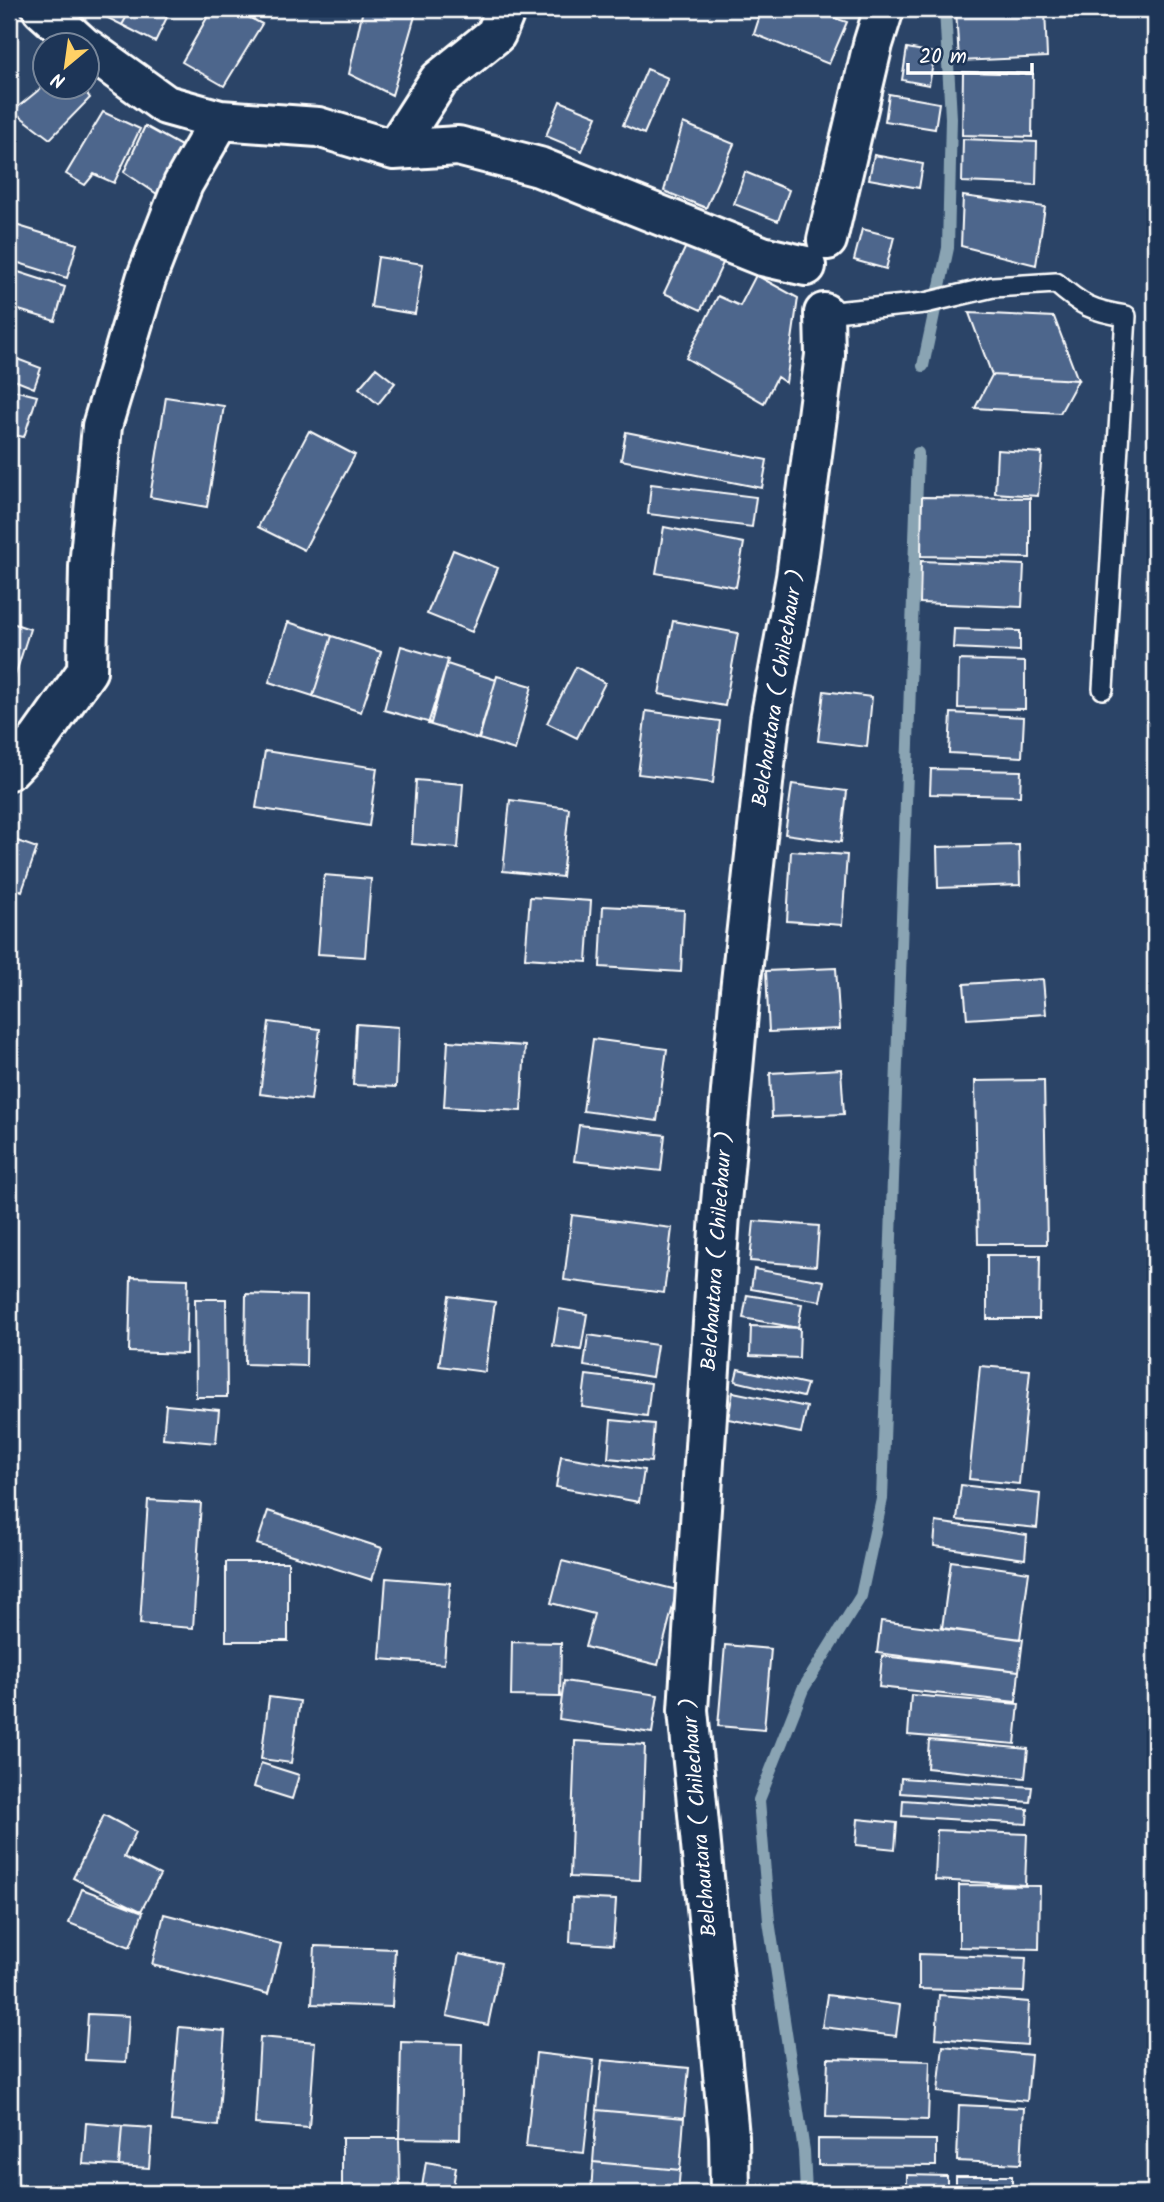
<svg xmlns="http://www.w3.org/2000/svg" width="1164" height="2202" font-family="Kalam,sans-serif">
  <rect width="100%" height="100%" fill="#2b4467"/>
  <filter id="ink" filterUnits="userSpaceOnUse"><feTurbulence type="fractalNoise" baseFrequency=".0143" numOctaves="2"/><feDisplacementMap in="SourceGraphic" scale="14" xChannelSelector="R" yChannelSelector="G"/><feConvolveMatrix kernelMatrix="1 2 1 2 8 2 1 2 1" color-interpolation-filters="sRGB"/></filter>
  <g filter="url(#ink)">
    <g fill="none" stroke-linecap="round" stroke-linejoin="round">
      <path stroke="#8aa4b3" stroke-width="12" d="M923 366 948 248 951 118 945 9
        M806 2193 804 2151 769 1921 759 1800 803 1689 861 1596 882 1499 918 453"/>
    </g>
    <path fill="#4d668c" stroke="#fff" stroke-width="2" d="M90 9H131L122 25Z
      M131 9H171L155 42 122 25Z
      M212 9H233L262 24 224 86 182 62Z
      M363 9H417L392 95 349 74Z
      M762 9H808L847 22 829 64 754 34Z
      M956 9H1045L1047 57 959 61Z
      M907 48 935 53 929 85 902 80Z
      M647 69 668 78 644 134 623 125Z
      M963 72 1033 74 1032 137 962 135Z
      M46 84V88H83L90 98 50 139 13 111Z
      M889 94 939 103 935 129 885 121Z
      M560 101 597 116 582 151 546 136Z
      M103 112 140 129 114 183 94 174 85 185 66 174Z
      M683 123 734 144 706 208 664 191Z
      M145 126 183 147 163 198 124 172Z
      M963 139 1037 142 1036 185 962 182Z
      M874 155 923 164 919 188 869 179Z
      M745 172 789 190 778 221 734 204Z
      M963 196 1045 207 1036 265 961 246Z
      M9 223 77 244 67 278 9 260Z
      M862 229 894 237 886 269 854 260Z
      M688 242 725 259 701 310 664 293Z
      M378 257 423 264 415 314 371 307Z
      M9 269 65 287 55 321 9 307Z
      M756 275 798 298 786 383 777 377 764 403 686 358 718 296 740 306Z
      M969 313 1054 317 1078 380 992 375Z
      M9 356 41 368 34 388 9 378Z
      M376 368 395 383 378 404 359 388Z
      M992 375 1078 380 1060 413 975 408Z
      M9 389 37 396 24 437 9 434Z
      M166 397 224 406 207 507 150 497Z
      M309 431 355 455 304 550 258 527Z
      M626 432 767 460 762 488 621 460Z
      M997 450 1042 453 1038 496 995 493Z
      M651 484 756 497 752 527 648 514Z
      M922 497 1030 498V558L921 556Z
      M664 527 744 543 736 587 656 573Z
      M453 550 498 568 472 632 427 614Z
      M921 561 1024 565 1022 607 920 603Z
      M673 621 738 633 725 706 659 694Z
      M9 622 30 629 14 679 9 677Z
      M288 622 332 636 313 696 269 682Z
      M954 629 1020 631V651L953 648Z
      M332 636 381 652 361 712 313 696Z
      M401 646 448 660 431 723 384 710Z
      M959 660 1025 662V709L958 708Z
      M447 664 496 680 478 739 428 724Z
      M576 667 605 683 577 738 547 723Z
      M497 676 532 686 515 750 479 739Z
      M824 691 872 697 867 747 818 741Z
      M646 711 720 721 713 783 638 774Z
      M951 713 1024 717 1022 757 949 753Z
      M265 751 377 768 369 826 256 808Z
      M931 769 1021 771 1020 796 930 794Z
      M416 780 463 784 458 848 412 844Z
      M792 784 847 791 841 842 785 834Z
      M510 800 569 808 562 877 503 871Z
      M9 838 37 848 22 891 9 886Z
      M1019 845 1020 885 938 888 937 847Z
      M791 851 847 855 842 925 787 921Z
      M324 875 371 879 365 957 318 954Z
      M530 897 591 901 587 962 525 958Z
      M603 906 684 910 681 972 600 967Z
      M836 968 840 1029 769 1032 766 971Z
      M1043 979 1046 1014 967 1019 964 984Z
      M269 1022 320 1029 311 1100 260 1094Z
      M356 1024 398 1027 396 1087 353 1085Z
      M593 1039 667 1049 657 1121 583 1111Z
      M448 1041 525 1046 521 1111 444 1107Z
      M841 1069 844 1114 772 1117 770 1073Z
      M1044 1080 1047 1244H978L975 1081Z
      M579 1125 665 1135 661 1171 574 1161Z
      M572 1215 672 1228 664 1293 564 1280Z
      M754 1221 819 1226 816 1266 750 1261Z
      M987 1255H1040L1039 1319H987Z
      M754 1269 824 1281 820 1301 751 1289Z
      M131 1277 188 1279 186 1354 129 1352Z
      M246 1294 307 1296 306 1366 245 1364Z
      M747 1295 802 1304 798 1328 743 1318Z
      M449 1296 495 1302 485 1372 439 1366Z
      M195 1299H226L227 1397H196Z
      M559 1309 587 1314 581 1350 553 1346Z
      M751 1326 800 1328 799 1358 750 1356Z
      M588 1335 657 1345 652 1377 584 1366Z
      M980 1366 1030 1370 1019 1484 969 1479Z
      M738 1369 807 1384 803 1397 735 1381Z
      M586 1375 651 1383 647 1416 582 1407Z
      M733 1392 807 1407 801 1433 728 1419Z
      M166 1405 219 1410 216 1443 163 1438Z
      M611 1420 654 1424 651 1462 608 1458Z
      M561 1456 644 1470 639 1502 556 1487Z
      M961 1485 1040 1494 1037 1528 957 1520Z
      M148 1500 201 1503 193 1628 140 1624Z
      M268 1511 382 1548 372 1580 257 1544Z
      M936 1522 1027 1535 1025 1559 934 1546Z
      M562 1561 677 1590 658 1665 585 1647 594 1614 551 1603Z
      M951 1561 1029 1572 1020 1639 942 1628Z
      M226 1562H288V1641H226Z
      M386 1578 450 1583 444 1664 380 1659Z
      M881 1621 1023 1639 1019 1671 877 1653Z
      M512 1642 561 1643 560 1697 511 1696Z
      M725 1645 771 1649 764 1730 718 1726Z
      M882 1656 1019 1671 1016 1702 879 1687Z
      M564 1681 658 1695 652 1733 559 1719Z
      M911 1695 1019 1704 1015 1744 908 1735Z
      M269 1697 300 1701 291 1763 261 1759Z
      M929 1740 1028 1749 1025 1778 927 1768Z
      M575 1741 645 1745 640 1880 570 1877Z
      M261 1763 299 1775 292 1799 254 1787Z
      M901 1778 1032 1787 1030 1802 900 1793Z
      M903 1800 1028 1809 1027 1824 902 1816Z
      M104 1815 136 1832 124 1857 160 1875 141 1911 73 1878Z
      M858 1819 897 1823 895 1849 856 1845Z
      M937 1830 1027 1834 1025 1885 935 1880Z
      M959 1885 1040 1886 1039 1949 959 1947Z
      M82 1889 143 1912 130 1947 69 1923Z
      M572 1898 616 1900 613 1945 570 1942Z
      M164 1914 281 1944 268 1994 152 1965Z
      M315 1946 395 1949 392 2007 312 2004Z
      M459 1954 501 1963 488 2025 447 2016Z
      M919 1954 1026 1958 1024 1992 919 1989Z
      M827 1995 900 2005 896 2036 822 2027Z
      M939 1995 1029 2002 1027 2045 936 2038Z
      M88 2014 129 2016 126 2062 85 2060Z
      M179 2027 225 2031 218 2126 171 2121Z
      M260 2037 315 2042 309 2128 255 2124Z
      M401 2042 462 2044 460 2139 399 2138Z
      M943 2046 1031 2055 1027 2101 938 2092Z
      M536 2053 594 2060 584 2153 526 2147Z
      M828 2058 930 2061 928 2120 826 2117Z
      M602 2060 689 2068 684 2118 597 2110Z
      M959 2105 1024 2108 1021 2164 957 2161Z
      M597 2110 684 2118 680 2170 593 2162Z
      M86 2123 122 2126 119 2166 83 2164Z
      M122 2126 152 2128 149 2168 119 2166Z
      M342 2138H399L400 2193H342Z
      M818 2139 936 2140V2166L818 2165Z
      M426 2162 456 2167 452 2193H421Z
      M593 2162 680 2170 678 2193H591Z
      M907 2175 947 2176V2193H907Z
      M956 2176H1012V2193H956Z"/>
    <g fill="none" stroke-linecap="round" stroke-linejoin="round">
      <g stroke="#fff" stroke-width="24">
        <path id="lane" d="M824 313 925 303 993 287 1056 283C1081 305 1092 311 1126 316L1103 689"/>
      </g>
      <g stroke="#fff" stroke-width="44">
        <path id="street" d="M42 9 83 46
          M88 49 166 105 220 120 318 127 394 150 458 146 539 167 762 256 806 266
          M394 150 439 80 496 34 506 9
          M827 240 873 44 884 9
          M9 770 38 740 87 671 89 567 102 426 146 279 183 184 220 120
          M730 2193 729 2136 688 1710 720 1214 740 991 770 720 796 577 825 355 824 313"/>
      </g>
      <use href="#lane" stroke="#1d3557" stroke-width="19"/>
      <use href="#street" stroke="#1d3557" stroke-width="38"/>
    </g>
  </g>
  <g text-anchor="middle" dominant-baseline="central" stroke-width="5" stroke-linejoin="round" paint-order="stroke">
    <g font-size="21" fill="#fff" stroke="#1d3557">
      <text transform="translate(779 688) rotate(-81)">Belchautara ( Chilechaur )</text>
      <text transform="translate(718 1251) rotate(-86)">Belchautara ( Chilechaur )</text>
      <text transform="translate(700 1817) rotate(-95)">Belchautara ( Chilechaur )</text>
    </g>
  </g>
  <rect width="1164" height="2202" fill="none" stroke="#1d3557" stroke-width="35"/>
  <rect x="18" y="18" width="1129" height="2167" fill="none" stroke="#fff" stroke-width="2.5" filter="url(#ink)"/>
  <g transform="translate(66 66) rotate(209)"><circle r="33" fill="#1d3557" stroke="#77869a" stroke-width="2"/>
  <path d="M0-5L12 26L0 18L-12 26Z" fill="#ffd166"/>
  <text y="-10" font-size="19" font-weight="bold" text-anchor="middle" fill="#ffffff">N</text>
  </g>
  <path d="M908 63v10h124v-10" fill="none" stroke="#ffffff" stroke-width="3.5"/>
  <text x="919" y="63" font-size="21" fill="#ffffff" stroke="#1d3557" stroke-width="5" paint-order="stroke">20 m</text>
</svg>
